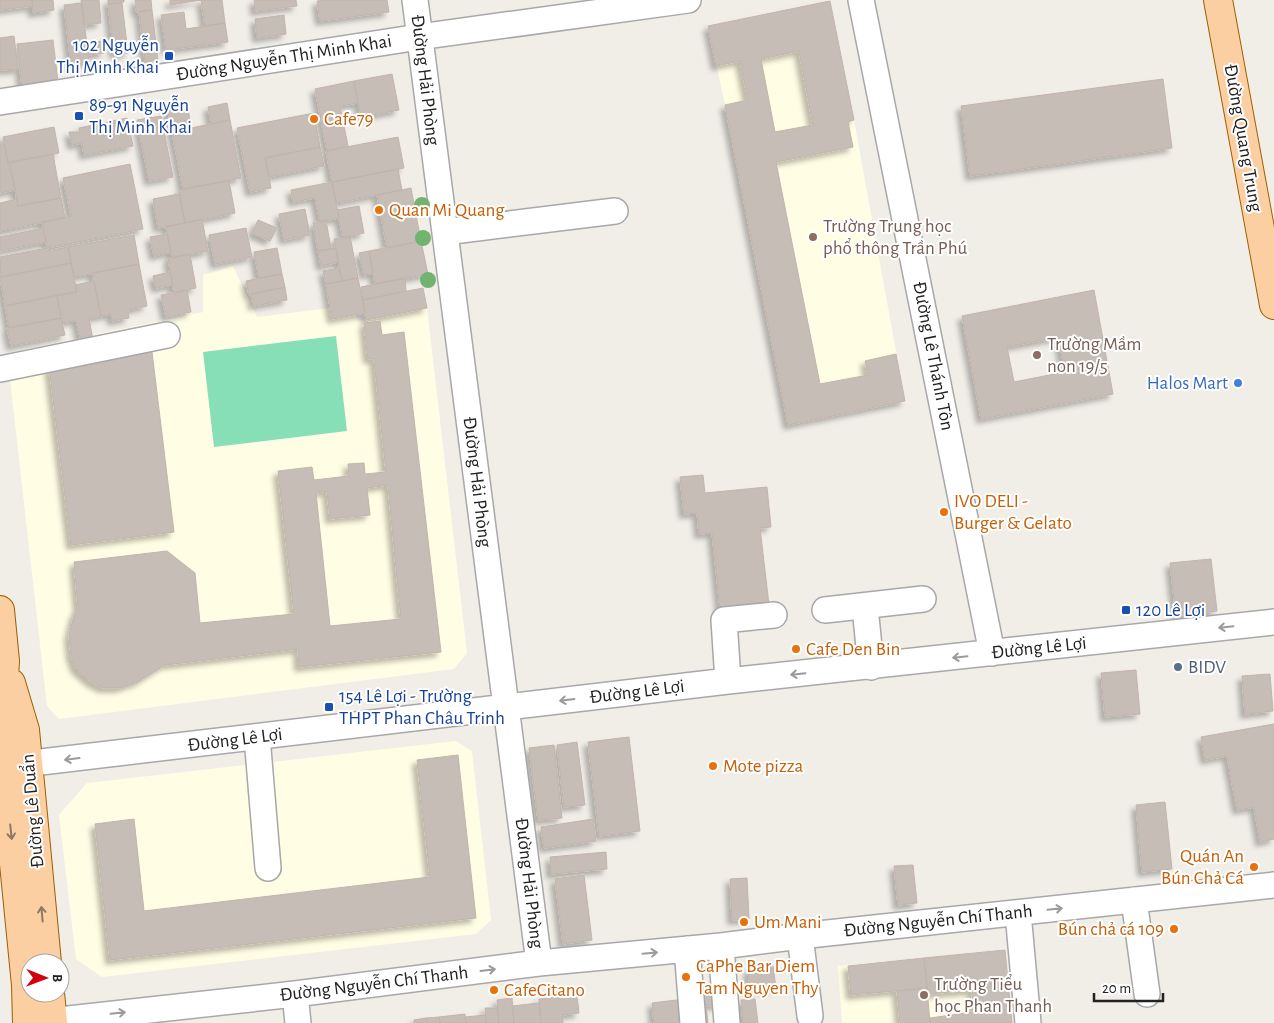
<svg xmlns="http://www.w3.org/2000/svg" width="1274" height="1023" font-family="'Alegreya Sans',sans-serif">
  <defs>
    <filter id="shadow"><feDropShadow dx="-4.5" dy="4.5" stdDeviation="2.5" flood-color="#0004"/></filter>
  </defs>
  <rect width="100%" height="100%" fill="#f1eee8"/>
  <path fill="#fffde4" d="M830 1 854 120 905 401 788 425 725 105 708 26Z
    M233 266 257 317 354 305 357 321 427 308 467 653 454 669 59 719 47 706 7 353 203 312V275Z
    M456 741 472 751 491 920 476 934 102 977 76 959 59 815 87 783Z
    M1005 950 1012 1023H842L838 966Z"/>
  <path fill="#87dfb7" d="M336 336 347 431 214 447 203 352Z"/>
  <path fill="#c6bdb7" stroke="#c3b4aa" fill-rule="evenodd" filter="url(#shadow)" d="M0 0H32L33 6 0 10Z
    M32 0H53L54 10 33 13Z
    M81 0H99L101 23 84 25Z
    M108 0H124V2L108 4Z
    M135 0H151L152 10 136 12Z
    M170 0H201L170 5Z
    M201 0H222L225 23 205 26Z
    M254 0H296L297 6 255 11Z
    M326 0H387L389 12 320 21 317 1Z
    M830 1 854 120 848 122 853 147 776 162 820 384 868 375 865 361 896 354 905 401 788 425 725 105 748 100 740 61 716 66 708 26ZM799 51 813 125 775 132 761 59Z
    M82 3 89 62 71 65 64 5Z
    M122 3 128 53 114 54 108 4Z
    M152 10 158 60 145 62 139 12Z
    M184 12 186 29 225 23 228 42 166 50 161 15Z
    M284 15 286 34 257 38 255 19Z
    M14 36 18 69 0 70V38Z
    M53 40 58 82 22 87 17 44Z
    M103 41 104 53 88 55 86 43Z
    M392 74 399 110 361 117 354 81Z
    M1163 79 1172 148 970 176 961 106Z
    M354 81 358 103 340 106 348 146 327 151 315 89Z
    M187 102 191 127 172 132 167 106Z
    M227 103 230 120 211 124 208 107Z
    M314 113 320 147 265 158 271 188 250 192 237 128Z
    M161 116 173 177 149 181 137 120Z
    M127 118 133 146 84 155 82 143 72 145 69 132H80L79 128Z
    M230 120 241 178 183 189 172 132Z
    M54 127 59 153 8 163 3 137Z
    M398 137 404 168 332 182 326 151Z
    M4 143 15 190 0 193V146Z
    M320 147 324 166 269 177 265 158Z
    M53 154 61 198 18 206 10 162Z
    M130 164 143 229 47 248 42 222 71 216 63 178Z
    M398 169 402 190 336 203 332 182Z
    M229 181 235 213 185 223 179 190Z
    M332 182 339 218 320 222 315 198 293 202 291 190Z
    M411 188 421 241 387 248 377 195Z
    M179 194 185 223 158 228 153 199Z
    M61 198 65 218 0 231V203L17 199 18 206Z
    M359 206 364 233 343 238 337 210Z
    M305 209 310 235 284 240 279 214Z
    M202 219 208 251 172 258 166 227Z
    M258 220 277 228 270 241 252 233Z
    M326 220 331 249 318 251 313 223Z
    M43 228 46 242 0 251V237Z
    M246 228 252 257 215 264 209 235Z
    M167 234 171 252 154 256 150 237Z
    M134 235 139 264 74 277 68 247Z
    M350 236 358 278 342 281 334 239Z
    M421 241 428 274 375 284 369 251Z
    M68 247 71 263 1 277 0 257 47 248V251Z
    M277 248 282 274 259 278 254 252Z
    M336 248 338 262 321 266 318 251Z
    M369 251 373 273 364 275 359 253Z
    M190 254 196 288 174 293 168 258Z
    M71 263 77 292 5 306 0 277Z
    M139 264 147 306 128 310 129 318 112 321 111 314 101 316 92 273Z
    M339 268 342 281 326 284 323 271Z
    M170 272 173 285 156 288 153 276Z
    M282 274 285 287 249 295 246 281Z
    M358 278 365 313 332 319 326 284Z
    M405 278 406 291 363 300 361 287Z
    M94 281 101 316 89 318 93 340 81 342 76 320 62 323 57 295 77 292 75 285Z
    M285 287 287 300 253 306 251 294Z
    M423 288 427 308 366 320 363 300Z
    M187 290 191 312 166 317 161 295Z
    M1094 290 1113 394 981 419 962 316ZM1058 337 1065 372 1014 382 1007 347Z
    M57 295 61 318 9 328 5 306Z
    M61 318 65 335 11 346 7 328Z
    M380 321 382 335 404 332 441 652 299 667 298 649 165 665 138 682 120 688H103L91 682 76 669 71 656 69 636 74 615 78 608 74 562 167 551 195 573 200 623 294 614 278 471 312 467 314 480 349 476 348 464 364 463 365 474 386 472 374 359H368L364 323ZM388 485 401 619 330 626 316 493 327 491 330 519 370 515 367 488Z
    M152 352 174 532 71 545 49 365Z
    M703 475 705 493 767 487 771 527 760 528 770 613 721 618 712 533 699 534 697 513 684 514 680 477Z
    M1211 559 1217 611 1176 616 1170 563Z
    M1136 670 1140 714 1105 717 1101 673Z
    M1270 674 1273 711 1245 714 1242 676Z
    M1274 724V839L1260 842 1254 807 1237 810 1227 756 1205 760 1201 737Z
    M629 737 640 831 599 836 588 742Z
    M577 742 585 805 564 807 557 745Z
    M554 745 562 818 538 820 529 748Z
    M458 755 476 918 110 960 95 824 134 819 144 911 430 877 417 760Z
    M1165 802 1172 869 1142 872 1136 805Z
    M593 819 596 841 544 848 541 827Z
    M606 852 607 869 551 874 550 857Z
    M913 865 917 903 898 905 894 866Z
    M584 875 592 940 563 944 555 879Z
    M747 878 749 919 732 920 730 879Z
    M1005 950 1012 1023H930V1018L973 1012 972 990 928 994 924 958Z
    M924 958 927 988 851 995 848 966Z
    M773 966 776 988 750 990 748 969Z
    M717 984 720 1005 706 1006 708 1023H696L693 987Z
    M927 988 930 1023H900L897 991Z
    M577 995 579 1013 563 1015V1023H541L539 999Z
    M512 998 514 1023H499L497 1000Z
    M685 999 687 1023H654L652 1003Z
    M755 999 758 1023H743L741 1000Z
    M539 1003 541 1023H514L512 1006Z
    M485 1008H497L499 1023H486Z
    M465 1014 466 1023H440L439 1017Z
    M486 1015V1023H466L465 1017Z
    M439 1017 440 1023H427L426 1018Z
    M426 1018 427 1023H414V1020Z"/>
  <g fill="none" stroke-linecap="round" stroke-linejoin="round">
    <g stroke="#a8a8a8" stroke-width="28">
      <path id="minor" d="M415 0 539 963
        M861 0 992 653
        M0 102 419 37 688 0
        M445 232 615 211
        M0 369 167 335
        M865 607 871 667
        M825 610 923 599
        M728 681 724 620 774 615
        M257 737 268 868
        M7 766 728 681 1274 622
        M1134 900 1147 994
        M1018 913 1028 1023
        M800 936 810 1016
        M721 946 727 1023
        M687 949 693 1023
        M295 994 298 1023
        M32 1023 295 994 539 963 721 946 800 936 1274 885"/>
    </g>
    <g stroke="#9e5f01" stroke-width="30">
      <path id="major" d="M1218 0 1274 305
        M0 610 5 661 1 732 26 985 27 1023
        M11 683 25 730 47 963
        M50 993 53 1023"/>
    </g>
    <use href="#minor" stroke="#fff" stroke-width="25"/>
    <use href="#major" stroke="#fccfa3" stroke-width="28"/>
  </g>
  <g fill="#73b370">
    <circle cx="422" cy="205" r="8"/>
    <circle cx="423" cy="238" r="8"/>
    <circle cx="428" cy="280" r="8"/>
  </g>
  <defs><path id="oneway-shaft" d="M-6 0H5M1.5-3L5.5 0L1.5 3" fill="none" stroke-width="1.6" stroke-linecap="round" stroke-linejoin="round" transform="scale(1.25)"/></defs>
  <g stroke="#9b9b9b">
    <use href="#oneway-shaft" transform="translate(1226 627) rotate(174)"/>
    <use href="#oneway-shaft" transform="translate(960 657) rotate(174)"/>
    <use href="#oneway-shaft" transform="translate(798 674) rotate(174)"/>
    <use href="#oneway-shaft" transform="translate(567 700) rotate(173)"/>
    <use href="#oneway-shaft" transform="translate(72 759) rotate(173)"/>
    <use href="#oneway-shaft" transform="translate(1055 909) rotate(-6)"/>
    <use href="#oneway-shaft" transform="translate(650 953) rotate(-5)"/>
    <use href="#oneway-shaft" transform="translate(488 970) rotate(-7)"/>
    <use href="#oneway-shaft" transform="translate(118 1013) rotate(-6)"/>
  </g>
  <g stroke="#8e7862">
    <use href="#oneway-shaft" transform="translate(11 832) rotate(84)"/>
    <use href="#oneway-shaft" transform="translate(42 914) rotate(-95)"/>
  </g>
  <g fill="#1a4fb4" stroke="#fff" stroke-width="2">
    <rect x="164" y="51" width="10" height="10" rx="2.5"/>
    <rect x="74" y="111" width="10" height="10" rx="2.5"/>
    <rect x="1121" y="605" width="10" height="10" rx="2.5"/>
    <rect x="324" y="702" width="10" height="10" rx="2.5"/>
  </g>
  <g fill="#e8710a" stroke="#fff" stroke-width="2">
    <circle cx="314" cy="119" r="5"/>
    <circle cx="379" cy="210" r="5"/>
    <circle cx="944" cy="512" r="5"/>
    <circle cx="796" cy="649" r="5"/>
    <circle cx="713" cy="766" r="5"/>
    <circle cx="1254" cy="867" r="5"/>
    <circle cx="744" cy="922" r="5"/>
    <circle cx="1174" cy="929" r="5"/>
    <circle cx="686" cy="977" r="5"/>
    <circle cx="494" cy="990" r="5"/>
  </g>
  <g fill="#8d6e63" stroke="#fff" stroke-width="2">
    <circle cx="813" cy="237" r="5"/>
    <circle cx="1037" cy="355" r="5"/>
    <circle cx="924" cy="995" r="5"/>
  </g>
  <circle fill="#3f7fe0" stroke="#fff" stroke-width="2" cx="1238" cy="383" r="5"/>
  <circle fill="#5c6f8a" stroke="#fff" stroke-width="2" cx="1178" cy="667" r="5"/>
  <g text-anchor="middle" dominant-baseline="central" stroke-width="4" stroke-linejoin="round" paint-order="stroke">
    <g font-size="19" fill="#164399" stroke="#fff" text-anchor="start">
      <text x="159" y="45" text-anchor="end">102 Nguyễn<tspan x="159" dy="22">Thị Minh Khai</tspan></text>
      <text x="89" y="105">89-91 Nguyễn<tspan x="89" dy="22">Thị Minh Khai</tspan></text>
      <text x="1136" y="610">120 Lê Lợi</text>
      <text x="339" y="696">154 Lê Lợi - Trường<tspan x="339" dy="22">THPT Phan Châu Trinh</tspan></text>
    </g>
    <g font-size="19" fill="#212121" stroke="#fff">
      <text transform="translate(284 58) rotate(-9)">Đường Nguyễn Thị Minh Khai</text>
      <text transform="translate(425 80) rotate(83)">Đường Hải Phòng</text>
      <text transform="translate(1243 138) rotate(80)">Đường Quang Trung</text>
      <text transform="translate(933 356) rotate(79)">Đường Lê Thánh Tôn</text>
      <text transform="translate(477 482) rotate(83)">Đường Hải Phòng</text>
      <text transform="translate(1039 648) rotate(-6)">Đường Lê Lợi</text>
      <text transform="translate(637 692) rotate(-7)">Đường Lê Lợi</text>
      <text transform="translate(235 740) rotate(-7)">Đường Lê Lợi</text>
      <text transform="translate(33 811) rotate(-95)">Đường Lê Duẩn</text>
      <text transform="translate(529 883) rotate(83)">Đường Hải Phòng</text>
      <text transform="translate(938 921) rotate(-6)">Đường Nguyễn Chí Thanh</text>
      <text transform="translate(374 984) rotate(-7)">Đường Nguyễn Chí Thanh</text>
    </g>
    <g font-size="19" fill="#c56008" stroke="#fff" text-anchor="start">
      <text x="324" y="119">Cafe79</text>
      <text x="389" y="210">Quan Mi Quang</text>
      <text x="954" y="501">IVO DELI -<tspan x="954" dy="22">Burger &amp; Gelato</tspan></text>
      <text x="806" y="649">Cafe Den Bin</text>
      <text x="723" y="766">Mote pizza</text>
      <text x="1244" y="856" text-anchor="end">Quán An<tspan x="1244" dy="22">Bún Chả Cá</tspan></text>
      <text x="754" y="922">Um Mani</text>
      <text x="1164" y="929" text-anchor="end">Bún chả cá 109</text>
      <text x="696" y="966">CaPhe Bar Diem<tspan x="696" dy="22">Tam Nguyen Thy</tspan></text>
      <text x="504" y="990">CafeCitano</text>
    </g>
    <g font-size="19" fill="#785e54" stroke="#fff" text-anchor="start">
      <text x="823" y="226">Trường Trung học<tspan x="823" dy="22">phổ thông Trần Phú</tspan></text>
      <text x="1047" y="344">Trường Mầm<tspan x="1047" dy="22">non 19/5</tspan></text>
      <text x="934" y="984">Trường Tiểu<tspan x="934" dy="22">học Phan Thanh</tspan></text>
    </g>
    <g font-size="19" fill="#366cbe" stroke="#fff" text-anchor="end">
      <text x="1228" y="383">Halos Mart</text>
    </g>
    <g font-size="19" fill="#4e5e75" stroke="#fff" text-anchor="start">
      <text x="1188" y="667">BIDV</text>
    </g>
  </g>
  <g transform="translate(45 978) rotate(91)"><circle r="24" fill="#ffffff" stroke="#a6a6a6"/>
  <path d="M0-4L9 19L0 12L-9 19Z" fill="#d20110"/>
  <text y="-8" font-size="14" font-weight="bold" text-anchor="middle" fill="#212121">B</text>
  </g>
  <path d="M1094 993v8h69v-8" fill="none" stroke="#212121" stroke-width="2.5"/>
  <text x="1102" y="993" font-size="15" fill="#212121" stroke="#ffffff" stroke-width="4" paint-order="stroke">20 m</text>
</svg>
